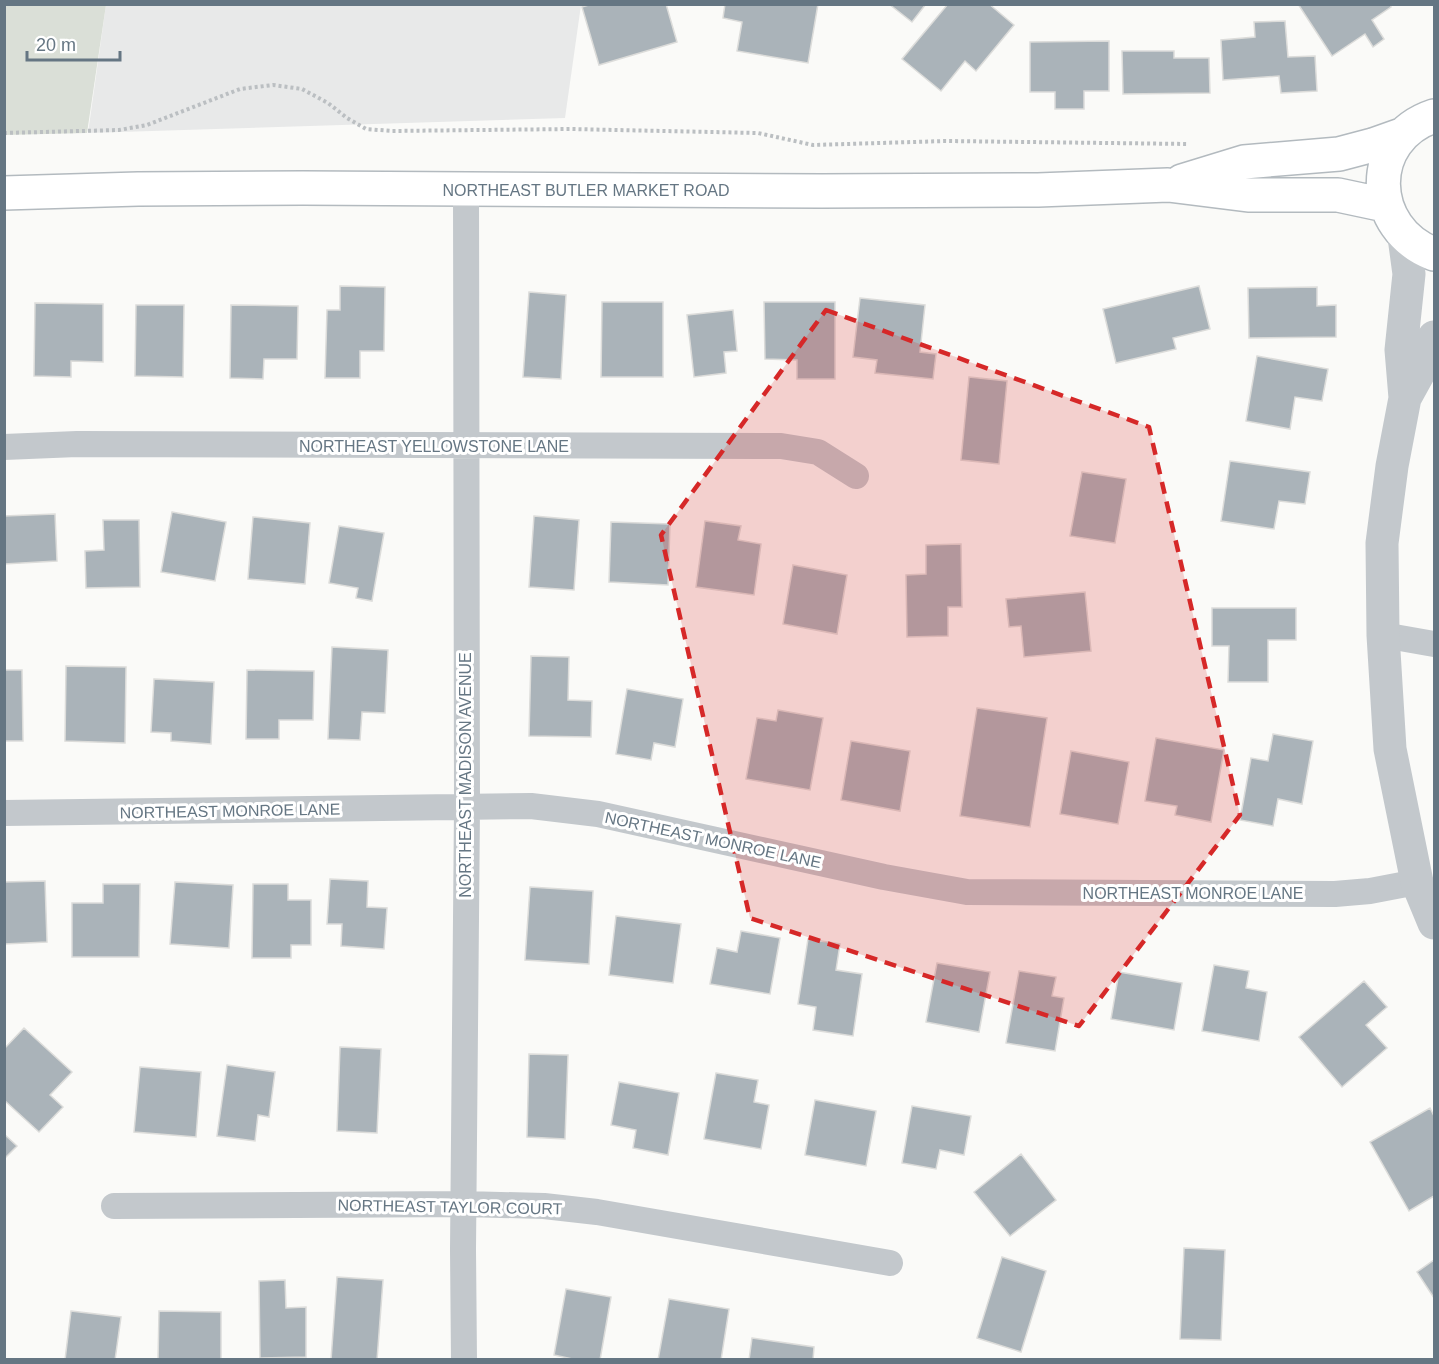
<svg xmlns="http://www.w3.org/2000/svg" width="1439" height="1364" font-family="Helvetica,sans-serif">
  <rect width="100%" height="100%" fill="#fafaf8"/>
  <path fill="#e8e9e9" d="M106 5V4L581 5 565 118 88 133Z"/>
  <path fill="#dadfd7" d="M4 5H106L87 133 5 135Z"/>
  <path fill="#aab3b9" stroke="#dcdcda" stroke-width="1.5" d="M592 4H666L677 42 599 65 582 7Z
    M725 4H818L808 63 737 51 742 22 723 18Z
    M889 4H926L912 22Z
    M948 4H989L1014 25 976 71 965 61 941 91 902 59Z
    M1298 4H1390L1391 7 1372 20 1384 39 1373 47 1365 34 1332 56Z
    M1285 21 1288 57 1315 56 1317 91 1281 93 1279 76 1223 80 1221 40 1255 37 1254 22Z
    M1109 41V91H1084V109H1055V92H1030V42Z
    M1122 51H1174V58H1209L1210 93 1123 94Z
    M340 286 385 287 384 351H360V378H325L327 310H340Z
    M1199 286 1210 329 1173 338 1176 349 1116 363 1103 309Z
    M1317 287V306L1336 305V337L1249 338 1248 288Z
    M529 292 566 295 561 379 523 377Z
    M860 298 925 305 920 352 936 354 933 379 875 373 877 360 853 357Z
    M602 302H663V377H601Z
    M764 302H835V379H797V360L765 359Z
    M35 303 103 304V362L71 361V377L34 376Z
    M136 305H184L183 377 135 376Z
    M231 305 298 306 297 359H264L263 379 230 378Z
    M733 310 737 351 724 352 726 373 694 377 687 315Z
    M1257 356 1328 369 1322 401 1295 397 1290 429 1246 421Z
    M969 377 1007 381 999 464 961 460Z
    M1230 461 1310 472 1305 504 1279 501 1274 529 1221 521Z
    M1082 472 1126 479 1115 543 1070 536Z
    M172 512 226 522 215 581 161 572Z
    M55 514 57 561 4 564V516Z
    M534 516 579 520 574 590 529 587Z
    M253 517 310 523 305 584 248 579Z
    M103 520H139L140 587 86 588 85 551 104 550Z
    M705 521 741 526 738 540 761 544 754 595 696 587Z
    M611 522 670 524 668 585 609 582Z
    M339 526 384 533 372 601 356 598 358 588 329 583Z
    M961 544 962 607H948V636L907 637 906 575 926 574V545Z
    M793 565 847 575 837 634 783 624Z
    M1085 592 1091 651 1024 657 1021 626 1009 627 1006 599Z
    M1212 608H1296V640H1268V682H1228L1229 646H1212Z
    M332 647 388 650 385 713 362 712 360 740 328 739Z
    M531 656 569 657 568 700 592 701 591 737 529 736Z
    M66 666 126 667 125 743 65 741Z
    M4 670H22L23 741H4Z
    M247 670 314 671 313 720H279V739H246Z
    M154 679 214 682 211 744 171 741V733L151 732Z
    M627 689 683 699 675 747 654 743 651 760 616 754Z
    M977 708 1047 718 1030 827 960 816Z
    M778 710 823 718 810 790 746 779 757 718 776 721Z
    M1273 734 1313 741 1302 804 1278 799 1273 826 1240 820 1251 758 1268 761Z
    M1156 738 1224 750 1211 822 1175 815 1177 806 1145 801Z
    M851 741 910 751 900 811 841 800Z
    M1071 751 1129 762 1118 824 1060 814Z
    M330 879 368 881 367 907 387 908 384 949 341 946 342 924H327Z
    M45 881 47 942 4 944V882Z
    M175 882 233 885 229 948 170 944Z
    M103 884H140L139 957H72V903H103Z
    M253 884H288V900H311V945H291V958H252Z
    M530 887 593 891 589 964 525 960Z
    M616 916 681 924 673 983 609 975Z
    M741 931 780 938 770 994 710 984 717 948 737 952Z
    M808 939 840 944 836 970 862 974 853 1036 813 1030 816 1007 798 1004Z
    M937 963 990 972 979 1032 926 1022Z
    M1214 965 1249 971 1246 988 1267 992 1259 1041 1202 1031Z
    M1019 971 1056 977 1052 996 1064 998 1055 1051 1006 1043Z
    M1119 972 1182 983 1174 1030 1111 1019Z
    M1364 981 1387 1007 1366 1025 1387 1048 1342 1087 1299 1037Z
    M24 1028 72 1072 50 1095 63 1107 39 1132 4 1100V1049Z
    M340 1047 381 1049 377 1133 337 1131Z
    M529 1054 568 1055 565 1139 527 1137Z
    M227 1065 275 1072 269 1117 258 1115 255 1141 217 1136Z
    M140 1067 201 1072 196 1137 134 1132Z
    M716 1073 758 1080 754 1102 769 1105 761 1149 704 1139Z
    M619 1082 679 1093 668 1155 633 1148 636 1130 611 1125Z
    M815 1100 876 1111 866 1166 805 1155Z
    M912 1106 971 1116 964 1155 940 1150 936 1169 902 1163Z
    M1430 1108 1434 1116V1196L1409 1211 1370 1142Z
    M4 1134 17 1146 4 1159Z
    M1021 1154 1056 1200 1010 1236 974 1192Z
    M1184 1248 1225 1250 1221 1340 1180 1339Z
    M1002 1257 1046 1271 1021 1352 977 1338Z
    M1434 1260V1298L1417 1272Z
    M337 1277 383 1280 377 1360H331Z
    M285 1280 286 1308 306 1307V1357L260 1358 259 1281Z
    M566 1289 611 1297 600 1360H577L554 1355Z
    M669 1299 729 1309 721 1360H658Z
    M71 1311 121 1317 115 1360H65Z
    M159 1311 221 1312V1360H158Z
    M752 1338 814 1347 813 1360H749Z"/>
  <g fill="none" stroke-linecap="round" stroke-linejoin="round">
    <g stroke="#b3babf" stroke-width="36">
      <path id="secondary" d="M1434 116C1365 139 1368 229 1434 254
        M1182 181 1244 162 1339 154 1373 145 1404 134
        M4 193 138 189 303 188 822 191 1038 190 1168 185 1248 195H1338L1385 205"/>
    </g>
    <path stroke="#bbbfc2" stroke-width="4" stroke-dasharray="3 3" stroke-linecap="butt" d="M4 133 119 130 147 125 240 89 273 85 302 89 328 103 347 118 366 129 392 131 570 129 758 133 813 145 946 141 1189 144"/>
    <path stroke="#c3c8cc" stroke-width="26" d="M4 447 77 444 781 446 818 452 856 476
      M1383 635 1434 644
      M4 813 531 806 598 814 884 877 967 892 1335 894 1370 891 1417 882
      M114 1206 464 1204 544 1206 597 1212 890 1263
      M464 1360 463 1250 467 808 466 190"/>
    <path stroke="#c3c8cc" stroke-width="33" d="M1404 237 1409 274 1401 350 1405 398 1392 466 1382 543 1383 635 1390 749 1417 882 1434 923
      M1405 398 1427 358 1434 337"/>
    <use href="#secondary" stroke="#fff" stroke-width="33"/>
  </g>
  <path fill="#d62828" fill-opacity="0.2" stroke="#d62828" stroke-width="4.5" stroke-dasharray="12 8" stroke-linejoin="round" d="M826 310 1149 427 1240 815 1079 1026 750 918 661 535Z"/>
  <g text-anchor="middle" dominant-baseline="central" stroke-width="6" stroke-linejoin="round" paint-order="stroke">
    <g font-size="16" fill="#657683" stroke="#fff">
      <text x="586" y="190">NORTHEAST BUTLER MARKET ROAD</text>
      <text x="434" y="446">NORTHEAST YELLOWSTONE LANE</text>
      <text transform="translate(465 775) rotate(-90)">NORTHEAST MADISON AVENUE</text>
      <text transform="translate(230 811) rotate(-1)">NORTHEAST MONROE LANE</text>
      <text transform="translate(713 840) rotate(12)">NORTHEAST MONROE LANE</text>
      <text x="1193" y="893">NORTHEAST MONROE LANE</text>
      <text transform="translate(450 1207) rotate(1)">NORTHEAST TAYLOR COURT</text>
    </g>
  </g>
  <rect width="1439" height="1364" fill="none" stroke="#657683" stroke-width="12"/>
  <path d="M27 51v9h93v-9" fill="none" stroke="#657683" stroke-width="3"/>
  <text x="36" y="51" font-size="18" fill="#657683" stroke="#ffffff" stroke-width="4.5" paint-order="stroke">20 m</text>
</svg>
